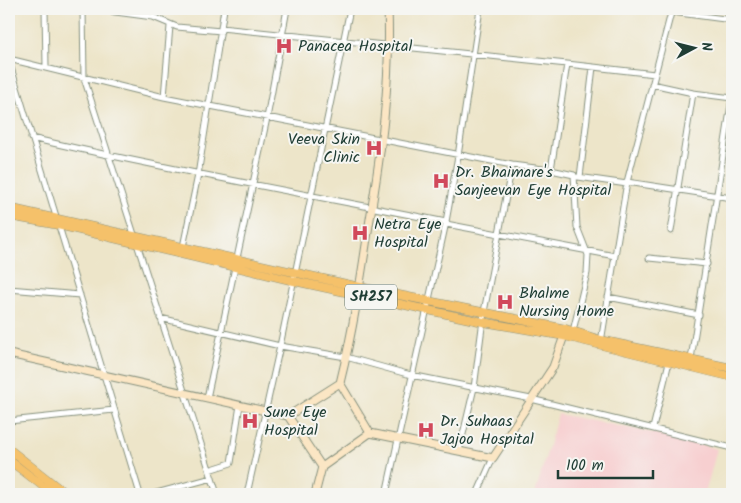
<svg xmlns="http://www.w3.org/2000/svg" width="741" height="503" font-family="Kalam,sans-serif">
  <rect width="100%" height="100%" fill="#f6f6f2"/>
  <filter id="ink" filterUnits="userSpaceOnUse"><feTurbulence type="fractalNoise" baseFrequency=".02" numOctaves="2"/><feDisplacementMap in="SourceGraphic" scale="10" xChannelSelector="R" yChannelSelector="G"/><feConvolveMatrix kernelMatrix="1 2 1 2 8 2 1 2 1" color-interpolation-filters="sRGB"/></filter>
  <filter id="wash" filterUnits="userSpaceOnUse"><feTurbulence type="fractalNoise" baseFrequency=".0096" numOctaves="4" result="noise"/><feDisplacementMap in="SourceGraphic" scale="20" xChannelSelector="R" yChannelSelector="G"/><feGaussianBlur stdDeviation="1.12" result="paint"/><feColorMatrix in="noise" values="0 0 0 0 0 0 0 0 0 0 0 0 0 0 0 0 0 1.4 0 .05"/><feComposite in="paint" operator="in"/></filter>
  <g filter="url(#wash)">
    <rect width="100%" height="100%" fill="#ede5c9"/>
    <path fill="#f7cfd0" d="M558 414 674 437 717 449 705 494H535Z"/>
  </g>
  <g filter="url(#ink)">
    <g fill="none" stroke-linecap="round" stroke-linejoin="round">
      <g stroke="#86917e" stroke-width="7">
        <path id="street" d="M45 9 46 67
          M83 9 84 78 217 494
          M93 9 153 17 177 27 221 31
          M649 9 732 20
          M221 28 224 9
          M9 59 164 97 512 165
          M9 61 140 494
          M567 64 655 74
          M652 84 693 93 732 98
          M164 97 170 26
          M31 138C168 170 307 194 446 222
          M551 170 574 175 577 227 588 255 587 273 573 331
          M578 177 627 184
          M580 177 593 67
          M627 182 732 198
          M446 224 615 256
          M671 231 693 93
          M183 247 198 175 221 28 567 64 551 170 512 165 484 312 474 388 459 451
          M649 258 707 264
          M9 289 80 295
          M608 297 699 315
          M160 318 280 346 350 9
          M601 342 627 182 672 9
          M691 359 732 98
          M207 398 267 118 287 9
          M9 421 114 410
          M653 428 669 362
          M209 470 231 463 240 405
          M153 494 212 478
          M247 494 280 346 346 357 411 375 531 399 732 448
          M386 494 445 227 458 156 480 9
          M477 494 493 458"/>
      </g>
      <g stroke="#86917e" stroke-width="9">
        <path id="secondary" d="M9 354 288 416 340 383
          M288 416 322 467 315 494
          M370 433 340 383C353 331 361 278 369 225 381 153 391 82 388 9
          M322 467 370 433 493 458 553 367 564 336"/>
      </g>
      <g stroke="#86917e" stroke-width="9">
        <path id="primary" d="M9 208 360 287 566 329 601 340 732 368
          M9 216 58 225 294 281 483 322 564 336 732 377
          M9 449 66 494
          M9 460 53 494"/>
      </g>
      <use href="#street" stroke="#fff" stroke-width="5"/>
      <use href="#secondary" stroke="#fbe6c4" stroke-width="7"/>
      <use href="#primary" stroke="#f5c16b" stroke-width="8"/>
    </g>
  </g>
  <defs>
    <g id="hospital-bare" transform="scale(1.35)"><path d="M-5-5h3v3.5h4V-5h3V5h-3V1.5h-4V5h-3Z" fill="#d1495b" stroke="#f6f6f2" stroke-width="2.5" paint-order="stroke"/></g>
  </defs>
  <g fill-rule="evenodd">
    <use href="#hospital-bare" x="284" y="46"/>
    <use href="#hospital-bare" x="374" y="148"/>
    <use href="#hospital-bare" x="441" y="181"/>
    <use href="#hospital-bare" x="360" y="233"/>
    <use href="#hospital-bare" x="505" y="302"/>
    <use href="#hospital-bare" x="250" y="421"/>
    <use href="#hospital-bare" x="426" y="430"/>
  </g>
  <g text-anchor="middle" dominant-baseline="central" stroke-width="4" stroke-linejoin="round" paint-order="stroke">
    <rect fill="#f6f6f2" stroke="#60746d" stroke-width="1" x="345" y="284.5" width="52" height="25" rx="4"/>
    <g font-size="15" font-weight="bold" fill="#1f3d34">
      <text x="371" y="297">SH257</text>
    </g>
    <g font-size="16" fill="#1f3d34" stroke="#f6f6f2" text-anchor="start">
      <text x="298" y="46">Panacea Hospital</text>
      <text x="360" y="139" text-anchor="end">Veeva Skin<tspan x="360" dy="18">Clinic</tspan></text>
      <text x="455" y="172">Dr. Bhaimare's<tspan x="455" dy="18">Sanjeevan Eye Hospital</tspan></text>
      <text x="374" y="224">Netra Eye<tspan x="374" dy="18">Hospital</tspan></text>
      <text x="519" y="293">Bhalme<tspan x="519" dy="18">Nursing Home</tspan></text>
      <text x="264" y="412">Sune Eye<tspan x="264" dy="18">Hospital</tspan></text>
      <text x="440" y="421">Dr. Suhaas<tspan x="440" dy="18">Jajoo Hospital</tspan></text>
    </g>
  </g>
  <rect width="741" height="503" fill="none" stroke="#f6f6f2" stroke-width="30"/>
  <g transform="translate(694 48) rotate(83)" stroke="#f6f6f2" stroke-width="4" paint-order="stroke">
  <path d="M0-4L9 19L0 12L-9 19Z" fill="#1f3d34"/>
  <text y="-8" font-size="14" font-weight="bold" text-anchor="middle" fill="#1f3d34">N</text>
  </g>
  <path d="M558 470v8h95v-8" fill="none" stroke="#1f3d34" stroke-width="2.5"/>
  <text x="566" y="470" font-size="15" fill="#1f3d34" stroke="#f6f6f2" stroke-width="4" paint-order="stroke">100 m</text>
</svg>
